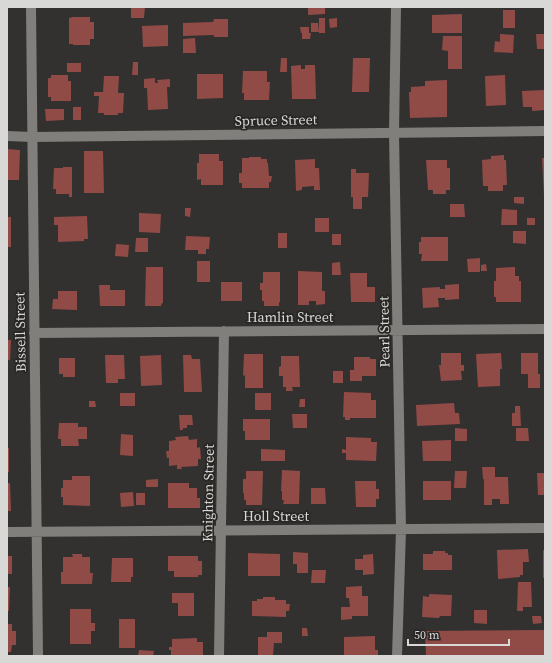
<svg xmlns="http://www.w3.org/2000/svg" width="552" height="663" font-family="'Source Serif 4',serif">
  <rect width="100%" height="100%" fill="#32312f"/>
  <path fill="#904b47" d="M131 7H145L144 18H131Z
    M308 7H325V14L308 15Z
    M503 10H515V28H503Z
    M462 14V33H432V15Z
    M73 17H90V22H94V39H90V45H73V44H69V18Z
    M319 18H325V33H319Z
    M337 18V27L330 28 329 19Z
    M214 19H228V37H214V35L183 36V23L213 22Z
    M311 23H318L319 32H311Z
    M168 25V46L143 47 142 26Z
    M300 27H309V33H301Z
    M302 33H311L310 39H302Z
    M500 34 514 35 513 53 494 52 495 41 500 42Z
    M536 34H545V49H537Z
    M443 36H462V69H448V51L442 50Z
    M195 38 196 53H183V39Z
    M281 58H287V72H280Z
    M353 58H370L369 92H352Z
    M133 62H138V75H132Z
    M67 63H81V72H67Z
    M301 65V69H305V65H315L316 99H292L291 66Z
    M243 71H267V82H270L269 100H244V93H242Z
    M197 74H223V98L197 99Z
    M51 75H68V81H71V101H51V97H48V78H51Z
    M505 75 506 105 486 106 485 76Z
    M104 76H119L118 93H124L123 113H118V115H104V113H98L99 96H94V92H103Z
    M155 78V83H158L157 80 170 79V87H167L168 109 148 110 147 88H144V79Z
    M447 80V117L410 118 409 92H411V87L425 86V81Z
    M545 90V110L532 111V107H523L522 91Z
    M73 107H81V120H73Z
    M45 109H64V120L46 121Z
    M7 149 20 150 19 180H7Z
    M84 151H103L104 193H84Z
    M199 154H219V161H223V185H201V179L197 180V163H199Z
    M504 155V160H506L507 185H503V191H488V186H483L482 160 491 159V156Z
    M249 157H261V159H267V163H268L269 176H272L271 182H269V188H242V183H239V173H242V158H249Z
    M542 158H545V196H544Z
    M315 159V168H319L320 190H314V186L302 187V190L296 191 295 160Z
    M426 160H447V168H450V190H446V194H433V190H428Z
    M63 167H72V197H69V194H56V189H53L54 168H63Z
    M351 169H356V173H369L368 197H362V209H353V197H351Z
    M514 197H524V204L514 203Z
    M450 204H464L465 217H450Z
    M185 208H191L190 217 185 216Z
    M502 209 517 210V225H501Z
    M139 213 161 214 160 233 139 232Z
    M87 216 88 239H84V241L58 242V225H54V217Z
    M7 217H11V247H7Z
    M315 218H329V232H315Z
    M527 218H535V225H527Z
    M513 231H526V244L513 243Z
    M278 233H287V248H278Z
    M332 234H341V245H332Z
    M186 236 210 237 209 249H206V254H198V250H185Z
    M421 237H448V261H421L422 254H419V242H421Z
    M136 238H148V252H135Z
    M116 244 129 245 128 257 115 256Z
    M480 258V272H468L467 259Z
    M197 261H210V282H197Z
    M340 262 341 275H332V263Z
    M486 264 487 271H481V265Z
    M146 267H163V303H162L161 306H145Z
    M515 267V276H519V281H521V302H496V297H494V281H496V268Z
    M298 271 322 272V291H325V304L316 305V301H309V305H298Z
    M263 272H280V302H279V306H264V301H262V290H260V283H263Z
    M350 273H367V287H375V302H351Z
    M221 282H242V301H221Z
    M459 284V299L445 300V298H438L439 307 423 308 422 288 440 287V289H445V285Z
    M99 285H110V290H125V306H100Z
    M58 291H77V310L52 309 53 299H58Z
    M7 340H11L10 360H7Z
    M441 353H461V365H464V371H461L462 380 441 381 439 365H441Z
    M501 353 502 369H500V386L478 387 476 354Z
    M521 353H538V374H540V388H528V374H521Z
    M244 354H263V388H245V375L243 376Z
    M105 355H124L125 379H118V383H106Z
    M161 355 162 385 141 386 140 356Z
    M183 355H191L192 359H200L202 392H184Z
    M281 356H299L300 387H292L293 391H286V387H283V376H279V367L281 366Z
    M354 357H370V359H376V376H362V381H350V370H354Z
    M59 358H75V377H63V374H59Z
    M333 371H343V383H333Z
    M344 392 371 393V400H376V418H350V420H345V417H343Z
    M120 393H135V406H120Z
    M255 393H271V410H255Z
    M300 399H305V407H299Z
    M89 401H95L96 407H89Z
    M454 403 455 413H459L460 424 417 426 416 405Z
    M515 406H520L521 426H512V413H515Z
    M292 414H307V428H293Z
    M179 415H192L193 425H187V428H183V430H180Z
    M243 419H270V440H245V431H243Z
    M59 423H78V427H87V439H78L79 446H61V439H58Z
    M455 428 467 429V441H455Z
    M516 428H528L529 441H516Z
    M121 434 133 435V456L120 455Z
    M188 436 189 440 197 439V448L200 447 201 459H198V466L181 467 182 469H177V465L169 466V458H167L166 451H169V441L176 440 175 437Z
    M346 437 371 438V442H377L376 461 346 460V453H342V449L346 450Z
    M451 440V461H423L422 441Z
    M7 448H9V472H7Z
    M261 449 285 450V461H261Z
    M482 467H495V477H508L509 504H500V499H492V505H484V479H483Z
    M282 470 300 471 299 504H283L284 500H282V491H281Z
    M246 471H263L262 505H246V500H244V493H243V479H246Z
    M455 471H467L466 488H454Z
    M537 473H545V495H538Z
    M72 476H90V506L63 505V497H61V488H63V480H72Z
    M158 479V487H146V480Z
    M355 481H376V489H379V499H376V507H356Z
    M423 481H451V500H423Z
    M7 483H10L11 511H7Z
    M168 483H189V488H197V498H200V508H168Z
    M311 488H325L326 504H311Z
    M133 492 134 506 121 507 120 493Z
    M136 493H145V505H136Z
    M528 549 529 562H523V575H520V577L498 579 497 550Z
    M543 550H545V578H543Z
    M433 551H445V553H448V555H452V570H423V554H433Z
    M293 552 308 553V573H297V564H293Z
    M248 553 280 554V576H248Z
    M72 554H82V557H90V573H93L92 584H61V572H63V557H73Z
    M373 554 374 574 363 575V570H355V559H363V555Z
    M7 556H12V574H7Z
    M168 556H198V561H202V575H198V577H174V571H168Z
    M112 558H133V577H131V582H111Z
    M312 570H326L325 583H311Z
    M518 582H531L532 607H523V611H517Z
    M362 586V596H368V616H352V619L341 620V607H350L349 598H346V587Z
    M7 587H10L9 611H7Z
    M172 593H194V616H178V603H172Z
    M429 594 452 595 451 616H440L439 618 422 617 423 596 429 597Z
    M263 597H275V600H286V604H290L289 611H286V617L252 616V601H257V599H263Z
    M70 609H91V623H95V631H91V644H70Z
    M474 610H487V624L474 623Z
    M532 616H541L542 623 533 624Z
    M119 619H135V648H119Z
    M7 624H12V631H16V645H12L11 652H7Z
    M302 628H307L308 636H302Z
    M545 630V656H426L425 631Z
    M267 632H282V643H274L273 656H258V637H267Z
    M375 636V650H378V656H344V637Z
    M197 638V642H203V656H171V650H169V647H172V639Z
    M139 650 154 651 153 656H138Z"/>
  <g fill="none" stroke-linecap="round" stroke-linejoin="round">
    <path stroke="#807f7c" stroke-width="10" d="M31 7 38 656
      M396 7 394 133 401 530 397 656
      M34 333 545 329
      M7 532 545 528
      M219 656 224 331"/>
    <path stroke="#807f7c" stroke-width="10" d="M7 136 32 137 545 131"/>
  </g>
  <g text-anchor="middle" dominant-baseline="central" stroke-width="3.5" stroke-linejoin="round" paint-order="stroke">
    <g font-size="14" fill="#d8d8d6" stroke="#282725">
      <text transform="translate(276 120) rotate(-1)">Spruce Street</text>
      <text x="290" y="317">Hamlin Street</text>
      <text transform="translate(20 332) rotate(-91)">Bissell Street</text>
      <text transform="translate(384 332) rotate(-91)">Pearl Street</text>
      <text transform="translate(208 493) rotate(-89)">Knighton Street</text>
      <text x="276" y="516">Holl Street</text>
    </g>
  </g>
  <rect width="552" height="663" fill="none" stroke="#d8d8d6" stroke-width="16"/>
  <path d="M408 639v6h101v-6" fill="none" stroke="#d8d8d6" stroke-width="2"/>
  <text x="414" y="639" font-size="12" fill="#d8d8d6" stroke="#282725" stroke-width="3" paint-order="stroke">50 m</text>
</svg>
